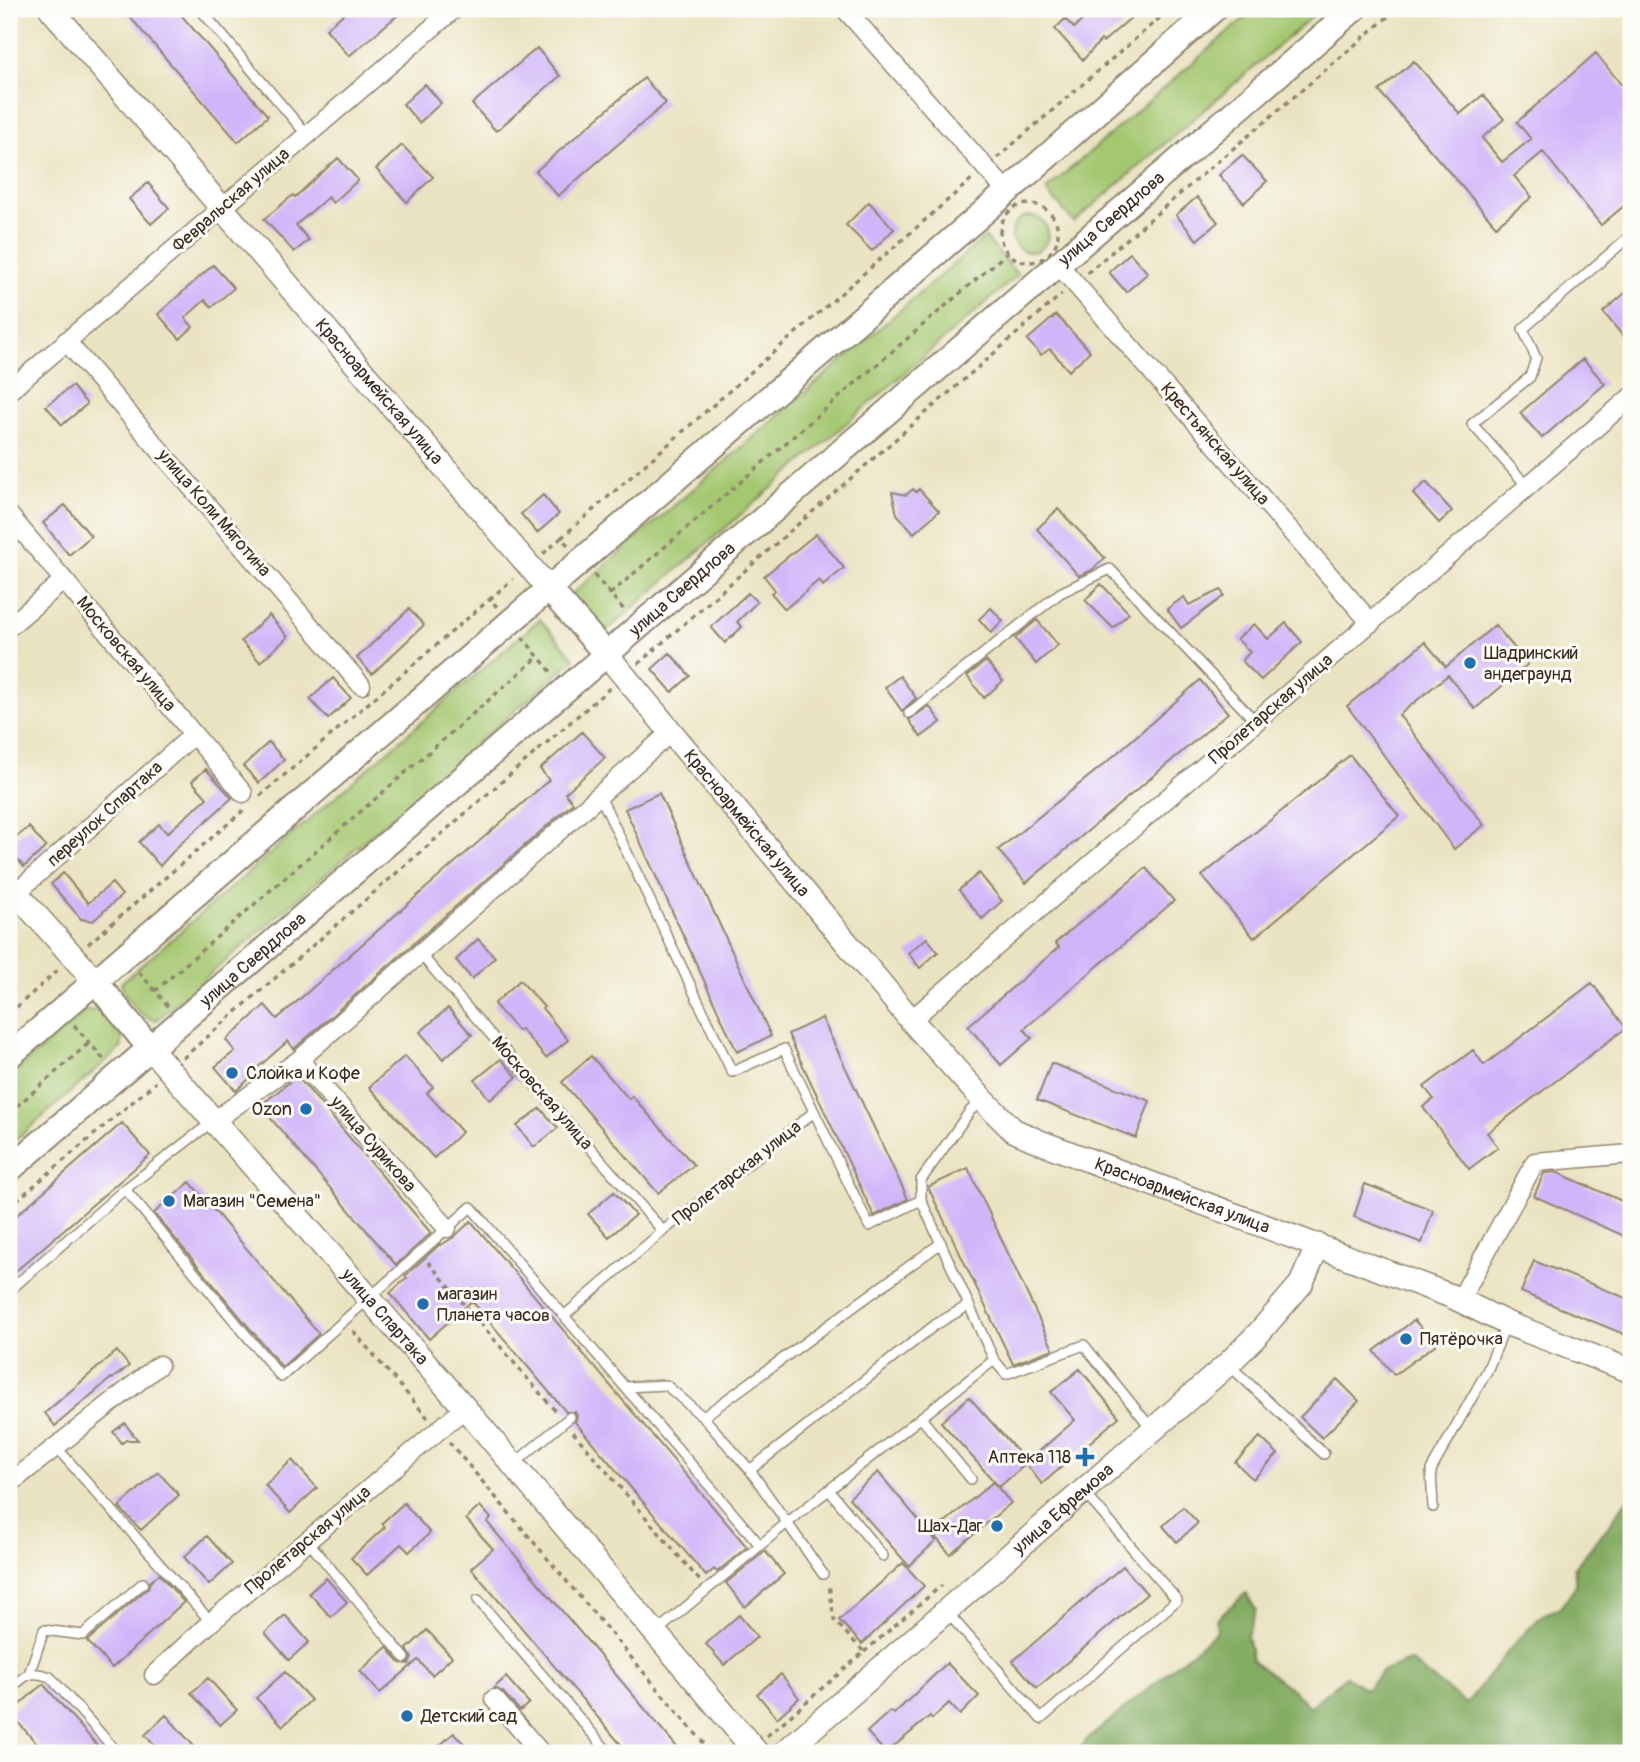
<svg xmlns="http://www.w3.org/2000/svg" width="1640" height="1762" font-family="Pangolin,sans-serif">
  <rect width="100%" height="100%" fill="#fdfcf7"/>
  <filter id="ink" filterUnits="userSpaceOnUse"><feTurbulence type="fractalNoise" baseFrequency=".0143" numOctaves="2"/><feDisplacementMap in="SourceGraphic" scale="14" xChannelSelector="R" yChannelSelector="G"/><feConvolveMatrix kernelMatrix="1 2 1 2 8 2 1 2 1" color-interpolation-filters="sRGB"/></filter>
  <filter id="wash" filterUnits="userSpaceOnUse"><feTurbulence type="fractalNoise" baseFrequency=".00686" numOctaves="4" result="noise"/><feDisplacementMap in="SourceGraphic" scale="28" xChannelSelector="R" yChannelSelector="G"/><feGaussianBlur stdDeviation="1.57" result="paint"/><feColorMatrix in="noise" values="0 0 0 0 0 0 0 0 0 0 0 0 0 0 0 0 0 1.4 0 .05"/><feComposite in="paint" operator="in"/></filter>
  <g filter="url(#wash)">
    <rect width="100%" height="100%" fill="#eae3c1"/>
    <path fill="#a4c770" stroke="#707847" stroke-width="2" d="M1255 9H1321L1074 222 1046 190Z
      M1012 234a18 18 0 1 1 36 0a18 18 0 1 1-36 0Z
      M985 237 1018 275 605 632 572 594Z
      M540 619 575 659 157 1020C140 1019 124 999 121 983Z
      M100 1010 122 1034V1047L9 1146V1077L85 1011Z"/>
    <path fill="#83ac62" stroke="#5f6b40" stroke-width="2" d="M1630 1495 1631 1753H1077L1087 1740 1217 1631 1216 1619 1246 1593 1256 1610 1247 1636 1252 1661 1289 1687 1310 1707 1346 1676 1366 1690 1381 1672 1410 1661 1466 1704 1510 1649 1542 1615 1560 1608 1576 1585 1574 1568 1607 1528Z"/>
    <g id="blocks">
      <path fill="#d0b5f9" d="M123 9H176L268 116 238 142Z
        M349 9H405L349 56 326 29Z
        M1095 9H1141L1103 42 1101 40 1083 60 1055 29 1065 19 1074 28Z
        M537 48 560 76 496 131 472 104Z
        M1596 53 1631 97V200L1601 225 1543 152 1514 176 1532 197 1496 226 1379 91 1414 61 1460 114 1483 95 1504 119 1482 138 1502 162 1531 139 1517 122Z
        M644 78 666 103 558 196 536 171Z
        M425 84 441 103 419 123 403 104Z
        M402 145 433 177 407 202 376 169Z
        M1242 155 1267 181 1244 203 1219 175Z
        M338 158 358 180 333 203 328 197 296 225 309 240 294 252 264 219 293 195 295 197Z
        M148 183 169 208 151 224 129 199Z
        M1197 197 1218 222 1197 240 1176 215Z
        M869 202 894 229 872 251 846 225Z
        M1130 253 1148 273 1126 292 1109 272Z
        M213 265 234 288 212 307 205 300 185 318 193 327 180 339 158 314Z
        M1631 288V346L1603 312Z
        M1056 315 1090 351 1069 371 1050 349 1041 355 1027 340Z
        M1583 359 1605 384 1542 438 1520 413Z
        M72 386 87 404 62 425 46 406Z
        M1426 482 1452 511 1439 523 1413 494Z
        M913 489 916 492 919 489 939 511 914 533 897 514 892 492 906 495Z
        M543 495 559 514 537 533 521 514Z
        M65 505 91 536 69 555 43 523Z
        M1058 509 1105 558 1092 570 1079 576 1037 529Z
        M816 534 844 568 823 586 819 580 785 609 771 593 775 590 764 576Z
        M1101 584 1129 613 1113 628 1085 600Z
        M1221 590 1224 596 1181 628 1167 609 1184 597 1189 605Z
        M748 593 757 602 737 622 742 627 725 643 711 627Z
        M991 608 1003 621 991 633 979 619Z
        M409 609 424 625 372 674 357 658Z
        M269 615 288 637 260 662 241 641Z
        M1037 620 1058 645 1036 664 1015 638Z
        M1286 623 1302 642 1261 680 1242 661 1250 652 1237 639 1254 624 1268 639Z
        M1495 625 1528 664 1475 709 1448 675 1399 715 1484 825 1454 849 1347 706 1425 642 1446 667Z
        M670 653 690 676 672 692 652 669Z
        M986 661 1003 681 984 698 967 676Z
        M900 676 916 698 902 711 885 687Z
        M333 678 351 698 328 719 310 699Z
        M1200 680 1228 713 1026 883 998 850 1108 761Z
        M929 706 941 722 921 737 909 720Z
        M582 732 605 758 565 793 573 803 294 1049 288 1041 247 1077 249 1079 236 1091 215 1067 235 1051 226 1040 265 1005 277 1019 549 780 540 769Z
        M269 742 284 760 259 783 243 766Z
        M1350 755 1399 816 1254 938 1202 876Z
        M206 769 232 798 178 846 160 866 139 842 159 824 167 833 207 798 192 781Z
        M659 793 771 1036 737 1052 625 809Z
        M29 827 46 847 24 867 9 849V843Z
        M1146 868 1174 901 1024 1029 1032 1038 1001 1065 968 1026 1059 947 1055 943Z
        M63 873 88 903 112 883 122 895 93 921 81 919 51 884Z
        M979 873 1002 901 982 919 959 890Z
        M927 938 938 952 920 968 908 953Z
        M478 939 495 957 472 979 456 960Z
        M520 980 544 1007 542 1008 568 1040 546 1058 521 1029 518 1031 494 1004Z
        M1592 983 1626 1028 1487 1133 1498 1147 1469 1169 1423 1107 1434 1099 1424 1087 1473 1050 1484 1065Z
        M448 1008 472 1035 443 1059 420 1032Z
        M822 1018 908 1199 874 1216 788 1034Z
        M405 1056 433 1087 427 1093 462 1132 434 1158 369 1087Z
        M591 1056 629 1099 632 1096 694 1165 658 1193 562 1082Z
        M501 1059 517 1077 490 1100 475 1080Z
        M1051 1063 1150 1101 1136 1138 1037 1100Z
        M297 1076 431 1233 396 1265 260 1106Z
        M540 1108 558 1128 534 1147 517 1126Z
        M122 1123 150 1155 9 1277V1222Z
        M968 1168 1053 1349 1013 1364 928 1187Z
        M1556 1172 1631 1205V1239L1534 1196 1544 1173Z
        M190 1182 319 1334 282 1367 154 1213Z
        M1365 1184 1433 1210 1422 1243 1354 1217Z
        M614 1192 635 1215 609 1237 588 1214Z
        M471 1221 747 1547 717 1572 714 1569 706 1576 575 1422 577 1416 575 1412H566L472 1301 429 1339 390 1293 407 1278 405 1276 440 1244 441 1245 454 1237Z
        M1534 1261 1631 1300V1337L1521 1292Z
        M1414 1320 1436 1344 1394 1375 1374 1351Z
        M117 1351 129 1366 112 1379 111 1378 55 1426 45 1413Z
        M1080 1369 1119 1417 1042 1484 1026 1464 999 1487 941 1422 969 1397 1027 1462 1075 1420 1051 1392Z
        M1337 1379 1359 1401 1322 1438 1300 1417Z
        M125 1423 129 1429 138 1440H126L122 1443 113 1432Z
        M1260 1437 1278 1454 1253 1479 1235 1462Z
        M292 1460 317 1488 290 1513 265 1485Z
        M158 1472 179 1495 141 1530 119 1507Z
        M878 1472 936 1541 909 1566 849 1498Z
        M993 1482 1011 1503 950 1554 932 1533Z
        M404 1503 430 1533 409 1552 401 1544 367 1575 351 1558 385 1527 382 1523Z
        M480 1506 491 1518 487 1522 682 1753H628L471 1568 493 1549 466 1519Z
        M1183 1507 1198 1523 1177 1542 1163 1526Z
        M207 1536 232 1564 209 1585 184 1557Z
        M765 1551 784 1574 745 1607 726 1583Z
        M903 1563 924 1586 862 1644 839 1620Z
        M1123 1566 1147 1594 1037 1688 1013 1661Z
        M159 1574 184 1602 112 1668 87 1641 148 1588 150 1582Z
        M326 1578 347 1602 331 1617 309 1593Z
        M285 1615 309 1642 289 1660 265 1633Z
        M739 1615 757 1637 724 1665 706 1644Z
        M427 1630 452 1657 432 1675 418 1660 380 1693 360 1671 387 1647 400 1663 409 1664 412 1658 407 1649Z
        M947 1663 979 1696 960 1715 949 1703 932 1719 930 1716 886 1753 867 1732 890 1711 894 1714Z
        M285 1672 311 1700 283 1726 256 1698Z
        M781 1674 799 1698 777 1718 757 1694Z
        M506 1677 529 1703 520 1711 503 1692 494 1688Z
        M208 1678 237 1710 220 1725 191 1693Z
        M43 1684 104 1753H45L10 1713Z
        M166 1715 200 1753H161L145 1735Z
        M454 1733 473 1753H431Z"/>
    </g>
  </g>
  <g filter="url(#ink)">
    <use href="#blocks" fill-opacity="0" stroke="#928670" stroke-width="2"/>
    <g fill="none" stroke-linecap="round" stroke-linejoin="round">
      <g stroke="#928670" stroke-width="12">
        <path id="service" d="M200 9 307 135
          M1528 487 1472 424 1530 377 1536 358 1523 329 1631 235
          M909 713 1060 593 1110 569 1256 722
          M600 796 732 1072 784 1049 869 1226 921 1200 994 1360 788 1522 656 1632
          M421 955 663 1231
          M125 1189 281 1377 471 1207 760 1545
          M921 1200V1180L970 1111 981 1101
          M9 1291 125 1189 212 1122
          M564 1316 663 1231 814 1112
          M994 1360 1006 1374 1084 1345 1152 1429
          M1228 1364 1324 1454
          M626 1387 666 1385 703 1417 750 1470 823 1574
          M703 1417 941 1243
          M921 1418 971 1479
          M56 1447 211 1622
          M514 1464 570 1417
          M750 1470 935 1325 969 1305
          M829 1490 883 1556
          M1433 1507 1431 1470 1487 1371 1506 1325
          M307 1540 405 1658
          M478 1600 609 1753
          M946 1611 1041 1719 1177 1600 1084 1492
          M29 1674 44 1630 83 1635 143 1583
          M9 1691C24 1676 28 1669 50 1677L118 1753"/>
      </g>
      <g stroke="#928670" stroke-width="21">
        <path id="minor" d="M845 9 1007 192
          M1058 264 1371 623
          M66 341 361 685
          M9 391 454 9
          M9 515 243 793
          M9 627 64 580
          M16 893 193 735
          M911 1020 1631 397
          M299 1060 447 1228
          M214 1121 299 1060 670 733
          M1460 1300 1535 1162 1631 1154
          M9 1484 159 1365
          M154 1675 211 1622 465 1408
          M494 1699 541 1753"/>
      </g>
      <g stroke="#928670" stroke-width="26">
        <g id="tertiary">
          <path id="s1" d="M51 9 549 589"/>
          <path id="s2" d="M606 654 911 1020 983 1100 1013 1130 1040 1142 1451 1296 1506 1323 1631 1371"/>
          <path d="M9 885 95 981"/>
          <path id="s3" d="M150 1048 465 1408 757 1753"/>
          <path id="s4" d="M784 1753 1228 1364 1258 1334 1301 1284 1318 1245"/>
        </g>
      </g>
      <g stroke="#928670" stroke-width="28">
        <g id="secondary">
          <path d="M549 589 606 654"/>
          <path d="M95 981 150 1048"/>
          <path d="M9 1056 1007 192 1214 9"/>
          <path id="s5" d="M9 1170 1354 9"/>
        </g>
      </g>
      <path stroke="#928670" stroke-width="3.5" stroke-dasharray="5 5" stroke-linecap="butt" d="M997 158 1170 9
        M1000 233a29 29 0 1 1 58 0a29 29 0 1 1-58 0Z
        M1087 273 1397 9
        M568 545 561 538 972 179
        M543 554 561 538
        M594 575 625 611
        M610 594 1008 252
        M497 607 490 599 513 579
        M522 637 553 674
        M638 664 1062 294
        M260 796 490 599
        M88 944 244 810
        M139 972 168 1006
        M155 991 538 657
        M9 1014 58 970
        M74 1025 106 1062
        M183 1058 611 687
        M9 1113 89 1043
        M9 1207 156 1082
        M428 1262 557 1413
        M353 1331 428 1418
        M573 1432 700 1581
        M449 1442 712 1753
        M864 1652 942 1585
        M767 1736 864 1652 834 1620 829 1584"/>
      <use href="#service" stroke="#fff" stroke-width="9"/>
      <use href="#minor" stroke="#fff" stroke-width="18"/>
      <use href="#tertiary" stroke="#fff" stroke-width="23"/>
      <use href="#secondary" stroke="#fff" stroke-width="24"/>
    </g>
  </g>
  <g fill="#1f6fb2" stroke="#fdfcf7" stroke-width="2.5">
    <circle cx="1470" cy="663" r="7"/>
    <circle cx="232" cy="1073" r="7"/>
    <circle cx="306" cy="1109" r="7"/>
    <circle cx="169" cy="1201" r="7"/>
    <circle cx="423" cy="1304" r="7"/>
    <circle cx="1406" cy="1339" r="7"/>
    <path d="M1081.5 1446.5h7v7h7v7h-7v7h-7v-7h-7v-7h7z"/>
    <circle cx="997" cy="1526" r="7"/>
    <circle cx="407" cy="1716" r="7"/>
  </g>
  <g text-anchor="middle" dominant-baseline="central" stroke-width="6" stroke-linejoin="round" paint-order="stroke">
    <g font-size="18" fill="#3b2a1e" stroke="#fdfcf7">
      <text transform="translate(231 200) rotate(-41)">Февральская улица</text>
      <text stroke="none"><textPath href="#s5" startOffset="1456">улица Свердлова</textPath></text>
      <text stroke="none"><textPath href="#s1" startOffset="504">Красноармейская улица</textPath></text>
      <text transform="translate(1215 444) rotate(49)">Крестьянская улица</text>
      <text transform="translate(214 513) rotate(49)">улица Коли Мяготина</text>
      <text stroke="none"><textPath href="#s5" startOffset="889">улица Свердлова</textPath></text>
      <text transform="translate(126 654) rotate(50)">Московская улица</text>
      <text transform="translate(1271 709) rotate(-41)">Пролетарская улица</text>
      <text transform="translate(105 814) rotate(-42)">переулок Спартака</text>
      <text stroke="none"><textPath href="#s2" startOffset="220">Красноармейская улица</textPath></text>
      <text stroke="none"><textPath href="#s5" startOffset="322">улица Свердлова</textPath></text>
      <text transform="translate(542 1093) rotate(49)">Московская улица</text>
      <text transform="translate(373 1144) rotate(49)">улица Сурикова</text>
      <text transform="translate(737 1173) rotate(-38)">Пролетарская улица</text>
      <text stroke="none"><textPath href="#s2" startOffset="808">Красноармейская улица</textPath></text>
      <text stroke="none"><textPath href="#s3" startOffset="357">улица Спартака</textPath></text>
      <text stroke="none"><textPath href="#s4" startOffset="371">улица Ефремова</textPath></text>
      <text transform="translate(308 1540) rotate(-40)">Пролетарская улица</text>
    </g>
    <g font-size="18" fill="#3b2a1e" stroke="#fdfcf7" text-anchor="start">
      <text x="1484" y="653">Шадринский<tspan x="1484" dy="21">андеграунд</tspan></text>
      <text x="246" y="1073">Слойка и Кофе</text>
      <text x="292" y="1109" text-anchor="end">Ozon</text>
      <text x="183" y="1201">Магазин "Семена"</text>
      <text x="437" y="1294">магазин<tspan x="437" dy="21">Планета часов</tspan></text>
      <text x="1420" y="1339">Пятёрочка</text>
      <text x="1071" y="1457" text-anchor="end">Аптека 118</text>
      <text x="983" y="1526" text-anchor="end">Шах-Даг</text>
      <text x="421" y="1716">Детский сад</text>
    </g>
  </g>
  <rect width="1640" height="1762" fill="none" stroke="#fdfcf7" stroke-width="35"/>
</svg>
